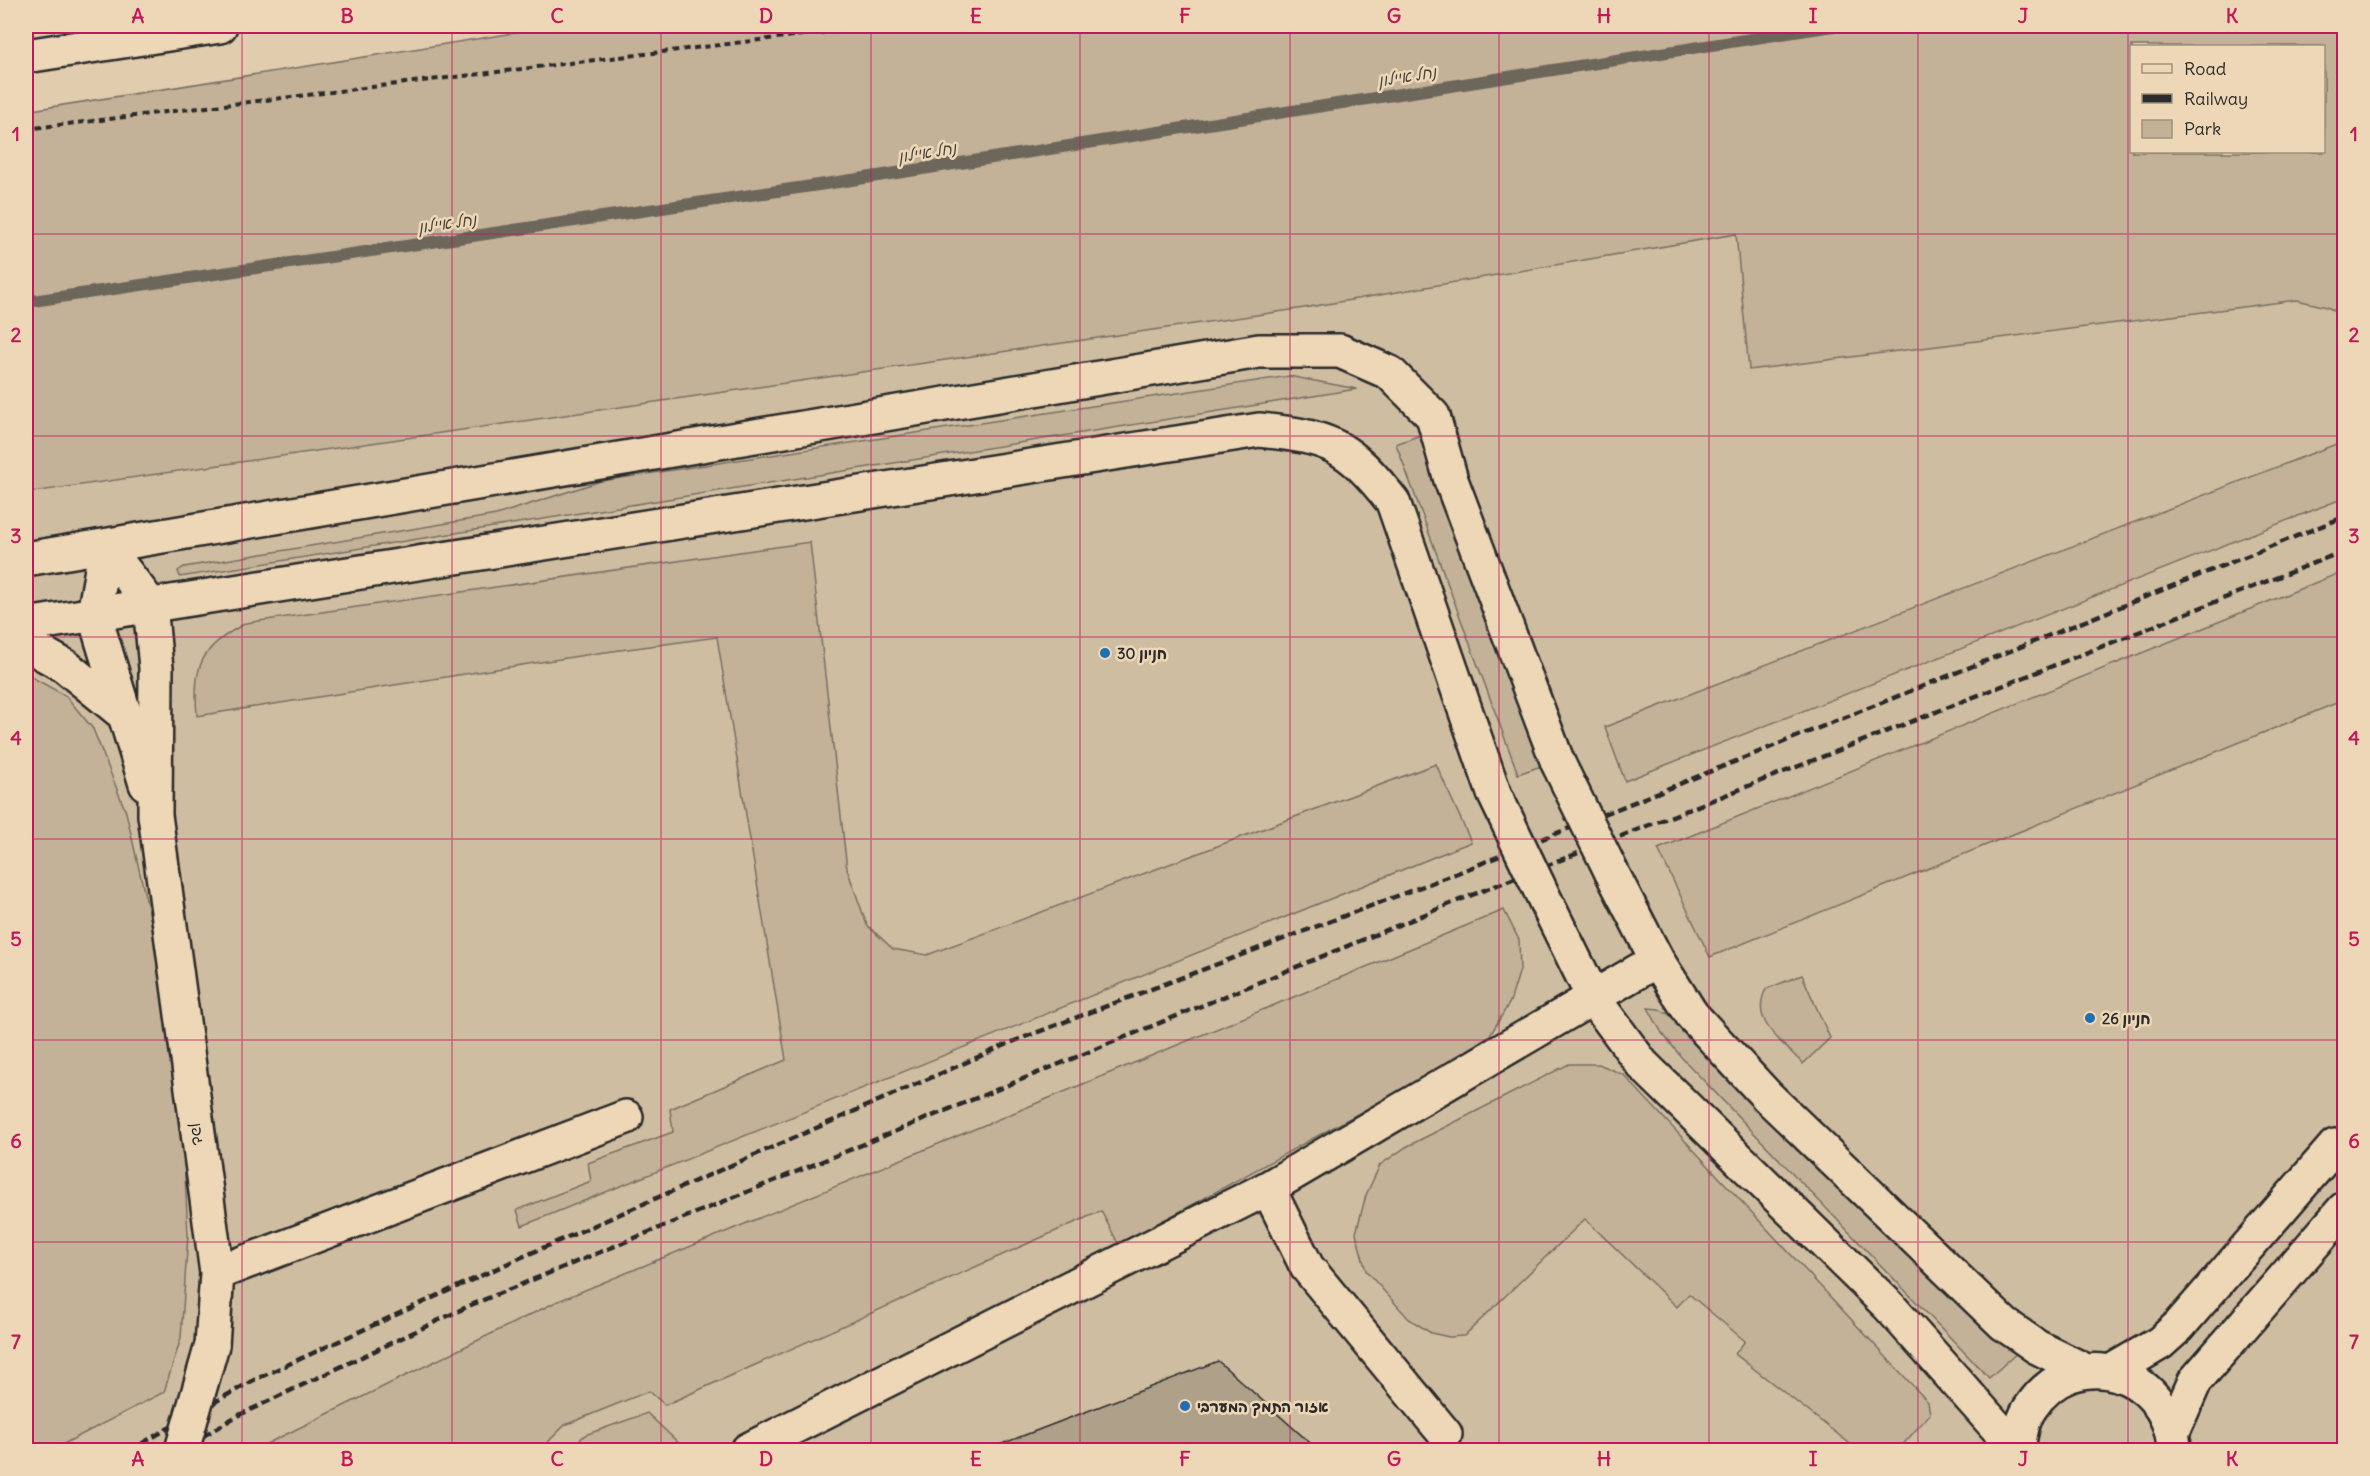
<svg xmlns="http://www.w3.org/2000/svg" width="2370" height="1476" font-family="Delius,'Playpen Sans Hebrew',sans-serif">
  <rect width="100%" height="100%" fill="#e1cdae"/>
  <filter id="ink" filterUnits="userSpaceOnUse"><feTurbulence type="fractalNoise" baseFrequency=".0167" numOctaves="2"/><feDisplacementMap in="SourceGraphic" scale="12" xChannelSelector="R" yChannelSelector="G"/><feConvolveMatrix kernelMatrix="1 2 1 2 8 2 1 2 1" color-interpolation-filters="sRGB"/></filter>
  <g filter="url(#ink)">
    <path fill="#cfbda1" d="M2344 42V1450H26V403L2132 152H2324V46Z"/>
    <path fill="#c3b298" stroke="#776e62" stroke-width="1.5" fill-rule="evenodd" d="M558 26H2344V315L2327 307 2297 300 1749 370 1736 234 1298 309 26 493V111ZM2324 46V152H2132V46Z
      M1289 376 1357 389 180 577 178 571 184 567 496 515 601 481Z
      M1423 434 1544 765 1518 774 1396 444Z
      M2344 441V498L1625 781 1605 727Z
      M810 542 847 869 867 925 893 949 927 955 1436 764 1471 842 522 1226 517 1210 591 1181 588 1163 673 1132 670 1109 786 1060 717 637 598 653 197 716C193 665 200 648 246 623Z
      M2344 571V700L1710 957 1658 849Z
      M26 674 66 696 93 729 126 812 162 970 182 1114 188 1235 181 1338 164 1392 52 1450H26Z
      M1504 910 1519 940 1520 970 1510 1002 1489 1037 1410 1085 1119 1245 1101 1211 665 1405 649 1391 565 1425 540 1450H254L556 1302Z
      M1802 975 1830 1038 1803 1064C1782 1041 1749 1022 1766 989Z
      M1648 1008 1659 1009 1677 1019 2019 1351 1989 1378 1682 1058 1662 1033Z
      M1569 1064H1599L1624 1075 1928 1402 1930 1414 1898 1450H1858L1735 1354 1745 1341 1689 1294 1677 1307 1585 1219 1464 1336 1449 1337 1431 1333 1409 1319 1366 1271 1356 1233 1366 1195 1380 1165 1406 1147Z
      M647 1413 686 1450H569L585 1435Z"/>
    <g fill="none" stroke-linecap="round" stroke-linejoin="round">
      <path stroke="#6d665a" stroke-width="12" d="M26 302 852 180 1833 26"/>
    </g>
    <path fill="#aea089" stroke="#2b2b2b" stroke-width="1.5" d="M1218 1361 1318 1450H986Z"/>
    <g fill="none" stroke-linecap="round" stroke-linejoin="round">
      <g stroke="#2b2b2b" stroke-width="38">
        <path id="minor" d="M106 547 150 604 156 668 155 815 217 1273 212 1345
          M106 547 94 614 146 784
          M26 559 1259 351H1340L1390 373 1433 416 1451 480 1558 763
          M26 625 1259 430C1331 437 1348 445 1393 502L1494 793
          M26 644 65 666 125 715
          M1611 871 1657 960 1692 1015 1767 1096 2004 1324 2037 1347 2086 1371
          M1547 904 1594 999 1642 1064 1889 1306 2017 1450
          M1268 1188 1307 1267 1445 1434
          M217 1273 626 1117
          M2112 1371 2160 1343 2179 1326 2335 1146
          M2173 1431 2195 1381 2344 1209
          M748 1450 1268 1188 1657 960
          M2018 1450C2020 1436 2022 1419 2031 1407 2075 1342 2166 1370 2174 1446"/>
      </g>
      <g stroke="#2b2b2b" stroke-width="38">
        <path id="major" d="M26 56 220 26"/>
      </g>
      <path stroke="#2b2b2b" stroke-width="4" stroke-dasharray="6 4.5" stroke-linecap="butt" d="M26 129 876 26"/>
      <use href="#minor" stroke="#edd7b6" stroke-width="33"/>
      <use href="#major" stroke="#edd7b6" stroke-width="33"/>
      <path stroke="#2b2b2b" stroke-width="4.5" stroke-dasharray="9 4.5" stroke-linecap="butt" d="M130 1450 252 1381 513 1261 1017 1040 1455 874 2344 517
        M180 1450 235 1417 471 1305 1472 895 2344 551"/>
      <g stroke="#2b2b2b" stroke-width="38" stroke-linecap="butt">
        <path id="minor-bridge" d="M1558 763 1611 871
          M1494 793 1547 904
          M182 1450 212 1345"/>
      </g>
      <use href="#minor-bridge" stroke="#edd7b6" stroke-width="33"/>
    </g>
  </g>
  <path fill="none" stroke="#c2185b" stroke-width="1.5" stroke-opacity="0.55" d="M242 26V1450M452 26V1450M661 26V1450M871 26V1450M1080 26V1450M1290 26V1450M1499 26V1450M1709 26V1450M1918 26V1450M2128 26V1450M26 234H2344M26 436H2344M26 637H2344M26 839H2344M26 1040H2344M26 1242H2344"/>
  <g fill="#1f6fb2" stroke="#edd7b6" stroke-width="2">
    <circle cx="1105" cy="653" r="6"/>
    <circle cx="2090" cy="1018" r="6"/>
    <circle cx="1185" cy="1406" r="6"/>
  </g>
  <g text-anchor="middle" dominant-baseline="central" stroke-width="5" stroke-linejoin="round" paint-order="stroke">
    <g font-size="15" font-weight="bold" fill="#2b2b2b" stroke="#edd7b6" text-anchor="start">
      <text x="1117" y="653">חניון 30</text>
      <text x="2102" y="1018">חניון 26</text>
      <text x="1197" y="1406">אזור התמך המערבי</text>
    </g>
    <g font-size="15" fill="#2b2b2b" stroke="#edd7b6">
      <text transform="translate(198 1134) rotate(82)">גפן</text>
    </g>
    <g font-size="16" font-style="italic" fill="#46443e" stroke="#edd7b6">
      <text transform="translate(1407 76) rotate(-9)">נחל איילון</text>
      <text transform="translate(927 152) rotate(-9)">נחל איילון</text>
      <text transform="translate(447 223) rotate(-8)">נחל איילון</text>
    </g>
  </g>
  <rect width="2370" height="1476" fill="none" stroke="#edd7b6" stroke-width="66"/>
  <rect x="2130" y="45" width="195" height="108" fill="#edd7b6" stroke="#9f927e" stroke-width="1.5"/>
  <rect x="2142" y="64" width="30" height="9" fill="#edd7b6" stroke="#9f927e" stroke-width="1.5"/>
  <text x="2184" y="75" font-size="18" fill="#2b2b2b">Road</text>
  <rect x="2142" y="94" width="30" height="9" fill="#2b2b2b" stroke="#9f927e" stroke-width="1.5"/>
  <text x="2184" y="105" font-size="18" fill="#2b2b2b">Railway</text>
  <rect x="2142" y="120" width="30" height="18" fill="#c3b298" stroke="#9f927e" stroke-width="1.5"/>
  <text x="2184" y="135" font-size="18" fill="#2b2b2b">Park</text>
  <rect x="33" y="33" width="2304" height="1410" fill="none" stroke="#c2185b" stroke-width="2"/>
  <g font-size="20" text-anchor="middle" font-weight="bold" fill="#c2185b">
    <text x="138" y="23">A</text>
    <text x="347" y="23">B</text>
    <text x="557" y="23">C</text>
    <text x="766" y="23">D</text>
    <text x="976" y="23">E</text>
    <text x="1185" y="23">F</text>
    <text x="1394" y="23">G</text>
    <text x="1604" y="23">H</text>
    <text x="1813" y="23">I</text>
    <text x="2023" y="23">J</text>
    <text x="2232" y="23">K</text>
    <text x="16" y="141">1</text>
    <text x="2354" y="141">1</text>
    <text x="16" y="342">2</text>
    <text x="2354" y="342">2</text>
    <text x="16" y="543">3</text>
    <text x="2354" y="543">3</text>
    <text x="16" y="745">4</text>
    <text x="2354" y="745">4</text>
    <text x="16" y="946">5</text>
    <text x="2354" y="946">5</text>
    <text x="16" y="1148">6</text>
    <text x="2354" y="1148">6</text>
    <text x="16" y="1349">7</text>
    <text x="2354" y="1349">7</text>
    <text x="138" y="1466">A</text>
    <text x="347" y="1466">B</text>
    <text x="557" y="1466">C</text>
    <text x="766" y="1466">D</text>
    <text x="976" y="1466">E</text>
    <text x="1185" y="1466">F</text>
    <text x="1394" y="1466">G</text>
    <text x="1604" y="1466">H</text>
    <text x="1813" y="1466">I</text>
    <text x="2023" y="1466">J</text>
    <text x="2232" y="1466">K</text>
  </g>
</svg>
